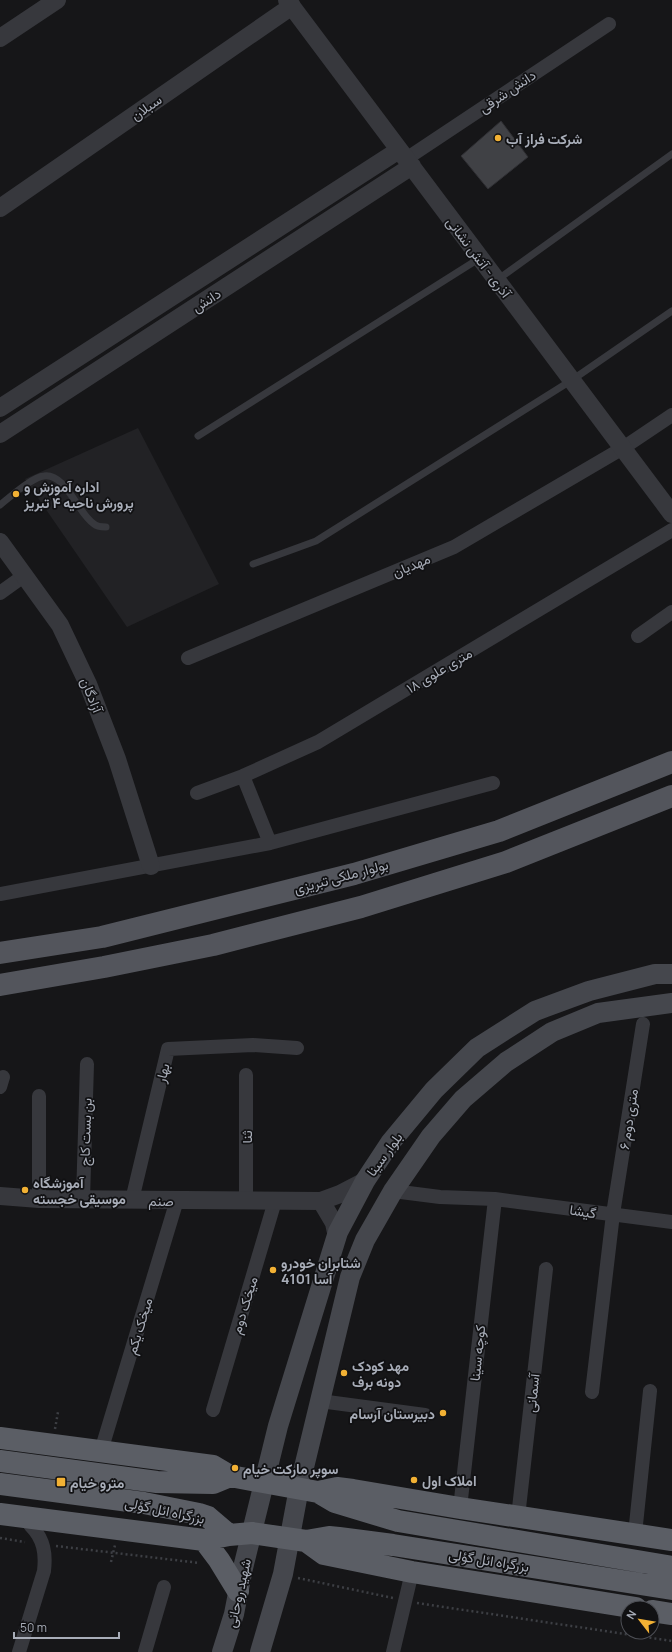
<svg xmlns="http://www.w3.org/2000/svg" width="672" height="1652" font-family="Manrope,Vazirmatn,sans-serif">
  <rect width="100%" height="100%" fill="#161618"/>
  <path fill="#222225" d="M138 428 219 584 127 627 25 479Z"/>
  <path fill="#404145" stroke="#303034" d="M501 121 528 157 488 189 461 156Z"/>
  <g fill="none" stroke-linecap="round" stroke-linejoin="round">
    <path stroke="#3d3f44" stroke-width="2.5" stroke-dasharray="2 3" stroke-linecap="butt" d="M55 1429 58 1412
      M0 1538 25 1542
      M56 1546 200 1563
      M111 1562 115 1545
      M298 1578 393 1598
      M417 1603 672 1641"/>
    <path stroke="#37383d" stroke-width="7" d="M497 280 672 154
      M198 436 480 258
      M0 505C10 497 32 477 44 476 66 473 78 514 94 524 97 527 102 527 106 527
      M253 564 316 541 572 380 672 311"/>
    <path stroke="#37383d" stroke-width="14" d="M406 159 609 24
      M0 593 25 575
      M638 636 672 612
      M188 658 454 547 623 448 672 415
      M243 776 270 843
      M197 793 243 776 318 742 672 530
      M0 894 270 843 493 783
      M0 1087 3 1077
      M39 1096V1199
      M393 1191 440 1197 495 1199 672 1222
      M83 1199 87 1064
      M132 1200 168 1049 253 1045 297 1048
      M246 1200V1075
      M592 1392 613 1214 643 1024
      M320 1401 425 1415
      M213 1410 275 1201
      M101 1451 177 1200
      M460 1508 495 1199
      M518 1517 546 1269
      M635 1534 650 1391
      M19 1652 44 1571C46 1554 44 1539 31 1526 28 1522 26 1519 21 1518
      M145 1652 164 1587
      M393 1652 412 1572"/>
    <path stroke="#37383d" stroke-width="18" d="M287 0 672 514
      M0 38 57 0
      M0 208 292 6
      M0 408 399 150
      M0 434 412 166
      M0 542 60 625 88 684 117 759 151 866
      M0 1196 39 1199 321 1201 340 1194 365 1181
      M321 1201 334 1223 337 1237"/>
    <path stroke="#45474d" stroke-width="20" d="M222 1652 234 1614 243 1568 278 1426 338 1232 365 1181 390 1143 434 1090 477 1048 535 1011 589 991 655 974H672
      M260 1652 283 1574 299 1488 350 1277 365 1240 393 1191 431 1136 463 1099 506 1062 552 1032 598 1013 672 1003"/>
    <path stroke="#53555c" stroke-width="22" d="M0 953 102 937 354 874 499 831 672 762
      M0 985 104 967 213 945 361 907 506 862 672 796"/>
    <path stroke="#5b5e65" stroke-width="22" d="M0 1438 213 1466 230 1476 318 1492 337 1488 353 1490 460 1508 672 1540
      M0 1461 157 1482 213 1483 230 1476
      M0 1484 144 1503 199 1514 208 1517 229 1535
      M318 1492 335 1502 398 1521 672 1567
      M0 1514 204 1540 229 1535 252 1533 306 1541 324 1554 412 1572 636 1608
      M204 1540 219 1560 238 1591
      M306 1541 329 1537 339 1538 393 1545 672 1589
      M652 1611 672 1614"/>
  </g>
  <g fill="#f2b134" stroke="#111113" stroke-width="1.5">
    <circle cx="498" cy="138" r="4"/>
    <circle cx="16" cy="494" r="4"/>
    <circle cx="25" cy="1190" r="4"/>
    <circle cx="273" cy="1270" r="4"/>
    <circle cx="344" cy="1373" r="4"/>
    <circle cx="443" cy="1413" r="4"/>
    <circle cx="235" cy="1468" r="4"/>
    <circle cx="414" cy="1480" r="4"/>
    <rect x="56" y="1477" width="10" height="10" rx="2"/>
  </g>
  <g text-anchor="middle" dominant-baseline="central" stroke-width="3.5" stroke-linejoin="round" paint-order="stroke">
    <g font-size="14" fill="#a8adb8" stroke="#111113">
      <text transform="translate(507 91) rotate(-34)">دانش شرقی</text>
      <text transform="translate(146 107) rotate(-35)">سبلان</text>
      <text transform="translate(479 257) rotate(53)">آذرى - آتش نشانى</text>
      <text transform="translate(206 300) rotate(-33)">دانش</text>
      <text transform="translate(411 565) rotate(-23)">مهدیان</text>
      <text transform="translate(439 670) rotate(-31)">۱۸ متری علوی</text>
      <text transform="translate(92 695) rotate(68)">آزادگان</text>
      <text transform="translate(341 876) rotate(-15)">بولوار ملکی تبریزی</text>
      <text transform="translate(162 1073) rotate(-76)">بهار</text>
      <text transform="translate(628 1119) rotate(-81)">۶ متری دوم</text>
      <text transform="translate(85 1132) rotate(-88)">بن بست کاج</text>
      <text transform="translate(246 1137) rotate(-90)">ثنا</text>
      <text transform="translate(384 1154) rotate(-54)">بلوار سینا</text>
      <text x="161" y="1200">صنم</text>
      <text transform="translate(583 1211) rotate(8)">گیشا</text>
      <text transform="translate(244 1305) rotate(-73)">میخک دوم</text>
      <text transform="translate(139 1326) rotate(-73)">میخک یکم</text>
      <text transform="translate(477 1353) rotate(-84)">کوچه سینا</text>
      <text transform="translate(532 1393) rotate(-84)">آسمانی</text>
      <text transform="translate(165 1510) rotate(12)">بزرگراه ائل گؤلی</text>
      <text transform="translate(489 1560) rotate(9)">بزرگراه ائل گؤلی</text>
      <text transform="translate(238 1593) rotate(-77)">شهید روحانی</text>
    </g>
    <g font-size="14" font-weight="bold" fill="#a8adb8" stroke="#111113" text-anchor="start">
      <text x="506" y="138">شرکت فراز آب</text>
      <text x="24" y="486">اداره آموزش و<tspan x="24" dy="16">پرورش ناحیه ۴ تبریز</tspan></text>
      <text x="33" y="1182">آموزشگاه<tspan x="33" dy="16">موسیقی خجسته</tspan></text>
      <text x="281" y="1262">شتابران خودرو<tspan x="281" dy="16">4101 آسا</tspan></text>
      <text x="352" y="1365">مهد کودک<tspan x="352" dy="16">دونه برف</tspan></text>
      <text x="435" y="1413" text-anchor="end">دبیرستان آرسام</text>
      <text x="243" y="1468">سوپر مارکت خیام</text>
      <text x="422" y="1480">املاک اول</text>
      <text x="70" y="1482">مترو خیام</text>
    </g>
  </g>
  <g transform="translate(640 1620) rotate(301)"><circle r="19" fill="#111113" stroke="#4d4f55"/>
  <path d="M0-3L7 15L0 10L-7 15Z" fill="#f2b134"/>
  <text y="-6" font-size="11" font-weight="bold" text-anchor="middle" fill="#a8adb8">N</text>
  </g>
  <path d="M14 1632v6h105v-6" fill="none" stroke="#a8adb8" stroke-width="2"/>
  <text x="20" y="1632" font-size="12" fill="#a8adb8" stroke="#111113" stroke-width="3" paint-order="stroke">50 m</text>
</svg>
